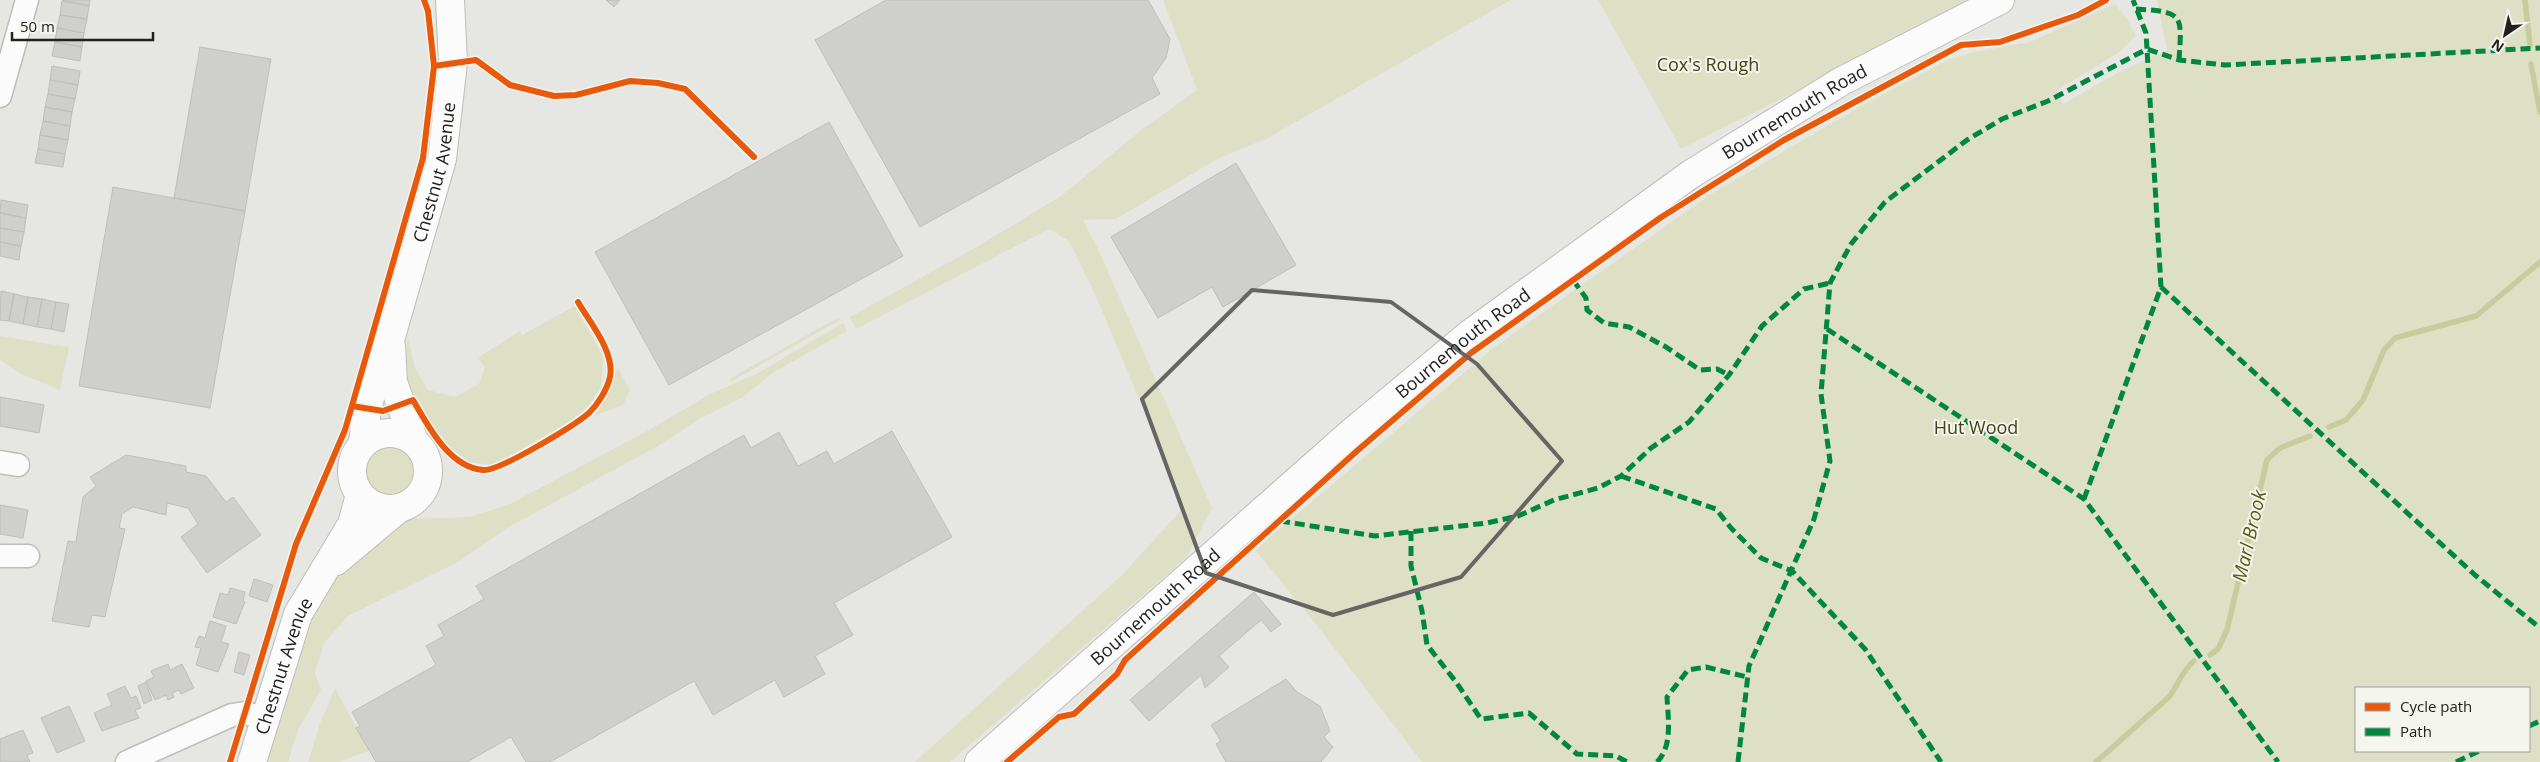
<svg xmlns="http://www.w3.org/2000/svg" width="2540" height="762" font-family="'Open Sans',sans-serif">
  <rect width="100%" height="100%" fill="#e6e7e3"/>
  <path fill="#dee0c6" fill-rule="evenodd" d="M1163 0H1511L1268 138 1219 158 1116 219 1083 220 1100 253 1212 508 1186 558 950 762H915L1123 574 1184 507 1095 294 1069 241 1049 229 856 329 850 317 980 245 1061 196 1145 127 1197 90Z
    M1598 0H1972L1875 52 1681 149Z
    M2157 0H2540V762H1422L1315 623 1255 550 1493 348 1711 194 1858 108 1948 60 1975 52 2030 42 2115 4 2127 19 2136 36 2118 53 2056 91 2063 104 2121 71 2167 50ZM2356 688H2529V751H2356Z
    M575 306 603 357 601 386 589 405 572 420 494 465 469 462 436 436 417 401 403 369 408 337 415 368 428 390 455 397 479 384 485 367 477 358 520 331 522 335Z
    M839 317 840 320 732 381 729 379Z
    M843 323 847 331 771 374 743 397 701 418 658 446 509 527 458 562 348 616 324 643 315 673 321 690 298 730 288 762H258L319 597 345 564 409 519 470 517 510 504 647 431 710 394 756 374Z
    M0 336 69 347 60 390 21 374 0 360Z
    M618 368 630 390 623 405 594 416 606 398 614 372Z
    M361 471a28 28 0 1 1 56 0a28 28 0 1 1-56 0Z
    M335 688 369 751 338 762H308L320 723Z"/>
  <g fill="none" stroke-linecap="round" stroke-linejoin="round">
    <path stroke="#c8cb9c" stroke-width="5.5" d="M2525 0 2530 46
      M2531 64 2540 112
      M2329 427 2346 420 2363 400 2384 350 2395 338 2476 316 2540 262
      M2210 655 2218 649 2227 630 2267 460 2280 448 2310 436
      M2096 762 2169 697C2178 685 2182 671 2194 661"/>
  </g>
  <path fill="#cfcfcc" stroke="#bebfbc" d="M62 0H90L89 6Z
    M606 0H620L614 7Z
    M886 0H1148L1170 39 1166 58 1152 78 1160 94 920 227 815 40Z
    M62 1 89 6 87 19 60 15Z
    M60 15 87 19 84 33 57 28Z
    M57 28 84 33 82 47 55 42Z
    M55 42 82 47 80 61 52 56Z
    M200 47 271 59 245 211 174 198Z
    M52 66 80 71 78 85 50 80Z
    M50 80 78 85 75 99 48 94Z
    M48 94 75 99 72 112 45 107Z
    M45 107 72 112 70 126 43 121Z
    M43 121 70 126 68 140 40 135Z
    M829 122 903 256 669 385 595 252Z
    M40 135 68 140 65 154 38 149Z
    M38 149 65 154 63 167 35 163Z
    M1236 163 1296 265 1223 307 1212 287 1158 318 1111 237Z
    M113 187 245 211 210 408 79 386Z
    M1 200 28 205 26 218 0 213Z
    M0 213 26 218 24 232 0 228Z
    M0 228 24 232 21 246 0 242Z
    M0 242 21 246 19 260 0 256Z
    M1 291 14 294 9 321 0 320Z
    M14 294 28 297 23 324 9 321Z
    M28 297 42 299 37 327 23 324Z
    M42 299 56 302 51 329 37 327Z
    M56 302 69 304 64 332 51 329Z
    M0 397 44 405 39 433 0 426Z
    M892 431 952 537 834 603 853 635 815 656 825 674 784 697 775 680 713 715 694 681 550 762H526L511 737 467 762H376L356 728 360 726 352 712 436 665 426 646 444 636 438 625 484 599 476 586 744 435 751 448 779 432 798 466 827 451 834 464Z
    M126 455 186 466V472L206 476 226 502 233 497 261 535 207 573 181 537 198 524 188 508 167 503 166 515 133 507 122 514 119 528 125 529 105 617 92 615 89 627 52 621 68 541 76 542 83 497 96 486 90 477Z
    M0 505 28 510 23 538 0 534Z
    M254 579 273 585 267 602 249 596Z
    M230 588 245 592 243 601 245 602 236 624 213 617 220 593 228 595Z
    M1254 592 1281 624 1271 632 1261 620 1219 656 1229 667 1205 688 1201 675 1149 721 1130 700Z
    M210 621 226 626 221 642 229 644 218 672 196 665 201 648 195 647 199 636 205 638Z
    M239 652 250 655 244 675 234 672Z
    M168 664 170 670 182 664 194 688 181 694 179 690 172 693 174 697 168 700 166 695 155 700 146 681 154 677 151 671Z
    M1286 679 1297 692 1320 706 1330 731 1324 737 1333 747 1321 762H1226L1216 744 1221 741 1211 725Z
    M146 682 152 700 144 704 138 686Z
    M125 686 131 698 136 696 141 708 135 710 139 718 102 731 94 713 112 705 107 694Z
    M69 706 85 741 57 753 41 718Z
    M23 730 33 753 27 755 30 762H0V739Z"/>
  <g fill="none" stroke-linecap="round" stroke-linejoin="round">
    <g stroke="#bdbdbb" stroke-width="25">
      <path id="street" d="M0 96 27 0
        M0 462 18 465
        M0 556H28
        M127 762 232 715 245 713 265 718"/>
    </g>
    <g stroke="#bdbdbb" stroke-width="30">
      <g id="secondary">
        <path d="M391 346 393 382 413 439"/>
        <circle cx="390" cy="471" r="38"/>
        <path id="s1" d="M363 443 367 409 375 379 390 340 442 159 453 63 450 0"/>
        <path d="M336 561 398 509"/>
        <path id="s2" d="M252 762 298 614 352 524 360 495"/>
        <path id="s3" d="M979 762 1351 433 1471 333 1691 174 1842 81 2000 0"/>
      </g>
    </g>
    <use href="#street" stroke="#fbfbfb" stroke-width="22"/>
    <use href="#secondary" stroke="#fbfbfb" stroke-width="28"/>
    <path stroke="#00873e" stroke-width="5" stroke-dasharray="10 5" stroke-linecap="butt" d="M2136 9C2184 12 2182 14 2179 60
      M1573 280 1586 298 1587 310 1604 323 1629 327 1666 347 1700 370 1717 369 1729 375
      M2161 287 2475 575 2540 628
      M1827 329 2084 499 2278 762
      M1621 476 1716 509 1731 528 1761 558 1792 571 1865 649 1941 762
      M2084 499 2161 287 2147 49 2179 60 2225 65 2540 48
      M1280 521 1375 536 1487 523 1518 516 1554 500 1598 488 1621 476 1651 448 1689 422 1729 375 1762 326 1804 289 1830 283
      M1411 531V566L1422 611 1427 645 1456 682 1481 719 1529 713 1577 754 1616 756 1627 762
      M2529 726 2540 721
      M1657 762C1673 746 1668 718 1667 697L1688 670 1706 667 1747 677
      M1738 762 1749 666 1814 519 1830 461 1821 394 1830 283 1851 244 1885 202 1967 140 2002 119 2048 101 2147 49 2146 33 2133 0
      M2456 762 2479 751"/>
    <g stroke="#f5f5ef" stroke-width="9">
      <path id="cycleway" d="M434 66 476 60 510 85 554 96 576 95 630 81 658 83 685 89 754 157
        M352 406 383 411 413 400C428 426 449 467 483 470 499 472 575 425 589 413 598 404 607 390 610 377 615 352 590 323 578 302
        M230 762 296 544 345 430 423 158 434 66 428 11 424 0
        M1007 762 1059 717 1074 714 1117 674 1125 660 1358 450 1471 353 1660 218 1784 140 1961 45 2000 42 2078 15 2106 0"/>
    </g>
    <use href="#cycleway" stroke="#e8590c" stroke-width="6"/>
  </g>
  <path fill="none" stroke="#656663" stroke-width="4" stroke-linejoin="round" d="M1252 290 1391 302 1477 364 1562 461 1461 577 1333 615 1206 573 1142 399Z"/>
  <g text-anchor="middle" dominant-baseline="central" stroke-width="4" stroke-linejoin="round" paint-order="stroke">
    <g font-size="18" fill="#424412" stroke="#f5f5ef">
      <text x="1708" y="64">Cox's Rough</text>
      <text x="1976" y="427">Hut Wood</text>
    </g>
    <g font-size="18" fill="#20201e" stroke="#f5f5ef">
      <text stroke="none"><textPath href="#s3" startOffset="1045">Bournemouth Road</textPath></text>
      <text stroke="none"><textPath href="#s1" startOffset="281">Chestnut Avenue</textPath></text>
      <text stroke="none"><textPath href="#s3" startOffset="640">Bournemouth Road</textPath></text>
      <text stroke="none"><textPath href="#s3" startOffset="235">Bournemouth Road</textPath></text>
      <text stroke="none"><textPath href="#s2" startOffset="101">Chestnut Avenue</textPath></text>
    </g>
    <g font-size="19" font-style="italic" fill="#5a5b10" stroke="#f5f5ef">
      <text transform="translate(2249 536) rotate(-77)">Marl Brook</text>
    </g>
  </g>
  <rect x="2355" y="687" width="175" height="65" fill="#f5f5ef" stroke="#a0a09b"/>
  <rect x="2365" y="703" width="25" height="8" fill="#e8590c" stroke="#a0a09b"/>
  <text x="2400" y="712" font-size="15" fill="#20201e">Cycle path</text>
  <rect x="2365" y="728" width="25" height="8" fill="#00873e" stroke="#a0a09b"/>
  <text x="2400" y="737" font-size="15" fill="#20201e">Path</text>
  <g transform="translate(2505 35) rotate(214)" stroke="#f5f5ef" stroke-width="4" paint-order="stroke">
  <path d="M0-4L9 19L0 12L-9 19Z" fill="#20201e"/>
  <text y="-8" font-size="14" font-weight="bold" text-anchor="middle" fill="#20201e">N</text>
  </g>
  <path d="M12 32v8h141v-8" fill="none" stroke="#20201e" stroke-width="2.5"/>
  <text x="20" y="32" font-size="15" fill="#20201e" stroke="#f5f5ef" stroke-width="4" paint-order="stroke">50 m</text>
</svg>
